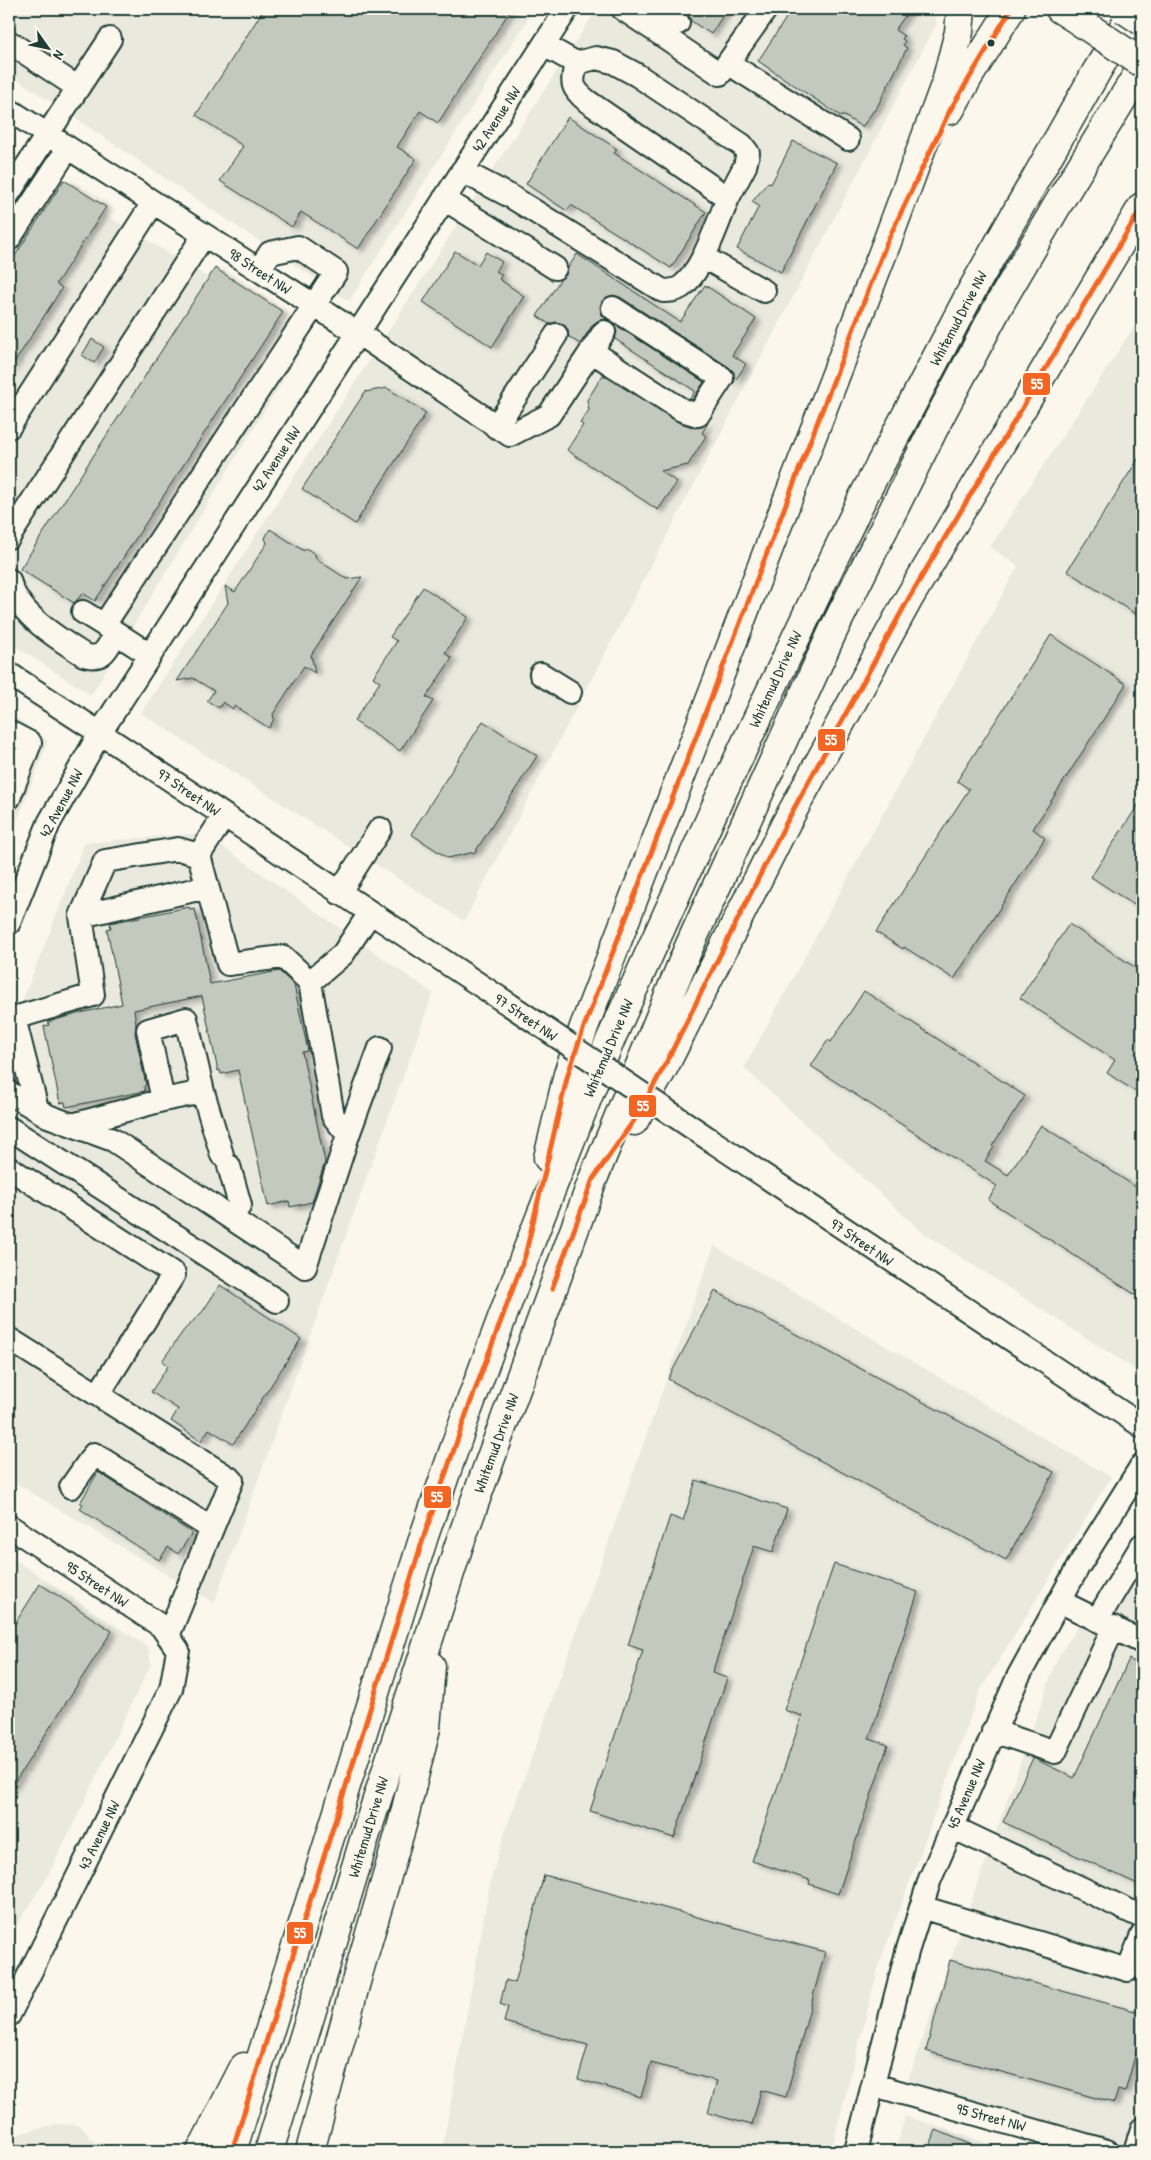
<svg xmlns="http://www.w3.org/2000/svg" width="1151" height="2160" font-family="'Patrick Hand',sans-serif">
  <defs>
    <filter id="shadow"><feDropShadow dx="5.5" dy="3" stdDeviation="2.5" flood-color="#0004"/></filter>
  </defs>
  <rect width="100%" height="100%" fill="#fbf7ec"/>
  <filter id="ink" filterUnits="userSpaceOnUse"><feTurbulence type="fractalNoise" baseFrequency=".02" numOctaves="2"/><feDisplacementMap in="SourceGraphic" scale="10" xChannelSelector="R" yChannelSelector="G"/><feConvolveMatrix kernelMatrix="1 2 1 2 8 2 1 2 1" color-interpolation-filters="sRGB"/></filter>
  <g filter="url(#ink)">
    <path fill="#eae9de" d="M9 9H534L349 301 9 74Z
      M597 9H933L937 23 464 921 141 713Z
      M9 155 308 339 91 695 9 642Z
      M1142 315V1374L922 1232 744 1068 1018 566 990 547Z
      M9 713 48 741 9 843Z
      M203 833 433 993 214 1603 9 1479V1034L85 843Z
      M714 1246 1111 1477 980 1691 880 1962 831 2151H442L491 1878 504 1835Z
      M1142 1529V2151H1136L908 2080 1057 1659Z
      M9 1556 148 1647 151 1664 49 1874 9 1938Z
      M905 2116 1011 2151H895Z
      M56 2124 80 2125 101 2151H9V2139L19 2134Z"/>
    <path fill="#c4c9be" stroke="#1f3d34" filter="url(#shadow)" d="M264 9H511L438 123 420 111 397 147 416 159 358 249 301 212 292 227 220 181 243 146 196 115Z
      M681 9H727L711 34 691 21 690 17Z
      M792 9H910L895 30 904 36 902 39 905 41 903 45 907 48 875 111 874 110 862 127 843 115 842 117 758 61Z
      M568 117 617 149 614 153 706 212 671 268 571 205 567 211 526 184Z
      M793 141 837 163 781 272 737 249 759 206 752 202 768 182 771 184Z
      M64 180 106 207 56 284 62 288 9 371V265Z
      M455 251 478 265 486 252 502 262 496 271 502 275 499 279 524 296 492 347 423 302Z
      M577 254 680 322 705 285 756 319 732 355 746 364 733 384 734 372 729 367 620 297 613 295 607 297 602 301 600 307 601 314 606 319 599 320 593 324 580 344 569 337 568 330 564 324 556 322 549 324 537 316 560 280 566 275 568 268Z
      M215 268 283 312 95 601 83 593 74 603 20 569Z
      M614 324 704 382 692 400 690 399 695 391 615 339 617 332Z
      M92 339 104 347 94 363 82 355Z
      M603 375 678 422 695 428 702 427 708 423 702 433 706 436 688 465 660 471 677 482 658 510 567 450 583 425 580 423 589 410 587 400Z
      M387 388 426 413 355 524 302 489 365 392Z
      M1142 453V618L1067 571Z
      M270 529 304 551 306 548 315 554 316 559 347 579 362 577 311 655 315 673 304 666 273 714 274 719 269 728 234 706 233 709 223 702 219 708 207 701 214 691 193 678 177 681 228 603 225 586 235 592 267 543 265 538Z
      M423 587 468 617 445 653 452 658 426 697 433 701 400 751 354 721 380 682 373 677 397 641 390 637Z
      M1051 635 1126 684 1033 829 1045 838 954 979 904 947 903 949 876 932 969 789 957 781Z
      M483 721 537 756 475 852 448 858 411 834Z
      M1142 799V910L1091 877Z
      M189 907 190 910 195 909 210 984 279 971 294 985 308 1051 302 1052 325 1162 312 1202 290 1207 289 1201 268 1206 238 1070 221 1074 220 1070 218 1071 202 996 134 1010 136 1024 135 1033 146 1085 144 1086 145 1091 66 1107 65 1102 60 1103 44 1026 49 1025 48 1022 80 1013 122 1004 107 929 111 928 110 923Z
      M1069 924 1142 972V1096L1107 1073 1115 1060 1020 998Z
      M864 991 1025 1096 992 1146 994 1147 985 1161 1008 1175 1041 1125 1142 1191V1299L988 1200 997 1186 811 1066 828 1040 831 1042Z
      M220 1285 301 1339 233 1444 209 1429 201 1441 171 1421 178 1409 151 1392 168 1366 162 1361 184 1330 203 1311Z
      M715 1291 1054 1472 1006 1560 668 1379Z
      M98 1472 192 1533 178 1554 168 1547 159 1560 80 1509 83 1504 80 1503Z
      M696 1480 787 1509 773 1552 754 1546 712 1673 727 1678 674 1838 590 1811 643 1650 628 1645 670 1516 683 1521Z
      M834 1564 918 1592 869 1739 888 1745 838 1894 809 1884 810 1880 752 1861 802 1716 784 1710Z
      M40 1584 112 1631 9 1791V1633Z
      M1129 1659 1142 1666V1886L1003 1822 1033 1758 1074 1778Z
      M544 1875 825 1952 786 2097 761 2090 752 2125 708 2113 717 2081 651 2063 641 2097 578 2079 588 2045 504 2022 508 2007 500 2004 506 1980 515 1983Z
      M950 1960 1142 2013V2031L1125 2092 1118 2090 1114 2103 926 2051Z
      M936 2130 986 2151H928Z"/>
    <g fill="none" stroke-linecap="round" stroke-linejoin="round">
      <g stroke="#1f3d34" stroke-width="26">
        <path id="minor" d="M623 9 720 74 766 9
          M658 9 678 23
          M9 42 77 87
          M576 63 596 58 613 62 637 75 742 145 748 153 745 166 728 198
          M728 63 848 139
          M9 110 359 334 510 435 549 415 604 332
          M462 171 510 196 663 291C669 291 675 291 681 287 702 272 718 222 728 198L587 101C570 87 572 83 576 63L544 45
          M9 193 110 39
          M444 199 555 268
          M9 239 68 148
          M703 257 764 291
          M591 351 682 410 698 415 722 378 613 308
          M9 427 153 203
          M496 427 556 335
          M9 537 204 235
          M9 580C17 614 56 637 84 655 104 661 107 648 116 633
          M83 612 104 625
          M150 655 104 625 336 272 298 247 270 253 259 270
          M9 674 100 733 510 1005
          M541 674 570 692
          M9 732 30 743 9 798
          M224 816 199 855 228 964 283 957 310 982 343 954 370 913
          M339 893 380 829
          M81 916 105 861 178 849 199 855
          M9 923 49 823 100 733 567 9
          M310 982 333 1116 348 1135
          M9 1016 14 1018 93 995 81 916 207 887
          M14 1018 37 1109
          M9 1093 48 1116 113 1140 305 1267 348 1135 380 1048
          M163 1100 148 1030 186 1019 203 1092
          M72 1125 163 1100 203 1092 222 1155
          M9 1128 277 1301
          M712 1141 1142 1426
          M229 1166 240 1205 231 1218
          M9 1168 174 1274 98 1395 9 1339
          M98 1395 232 1480 168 1636
          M71 1487 94 1454 212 1529
          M9 1526 161 1626 178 1650 171 1689 9 2015
          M1059 1601 1142 1642
          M1097 1620 1142 1545
          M993 1731 1055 1752 1114 1627
          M952 1827 1142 1917
          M921 1907 1128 1970 1142 1935
          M874 2085 1107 2151
          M856 2151 907 1952 930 1879 1018 1677 1078 1567 1142 1465
          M1135 2151 1142 2129"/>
      </g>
      <g stroke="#1f3d34" stroke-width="31">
        <path id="major" d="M1060 9 1079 21"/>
      </g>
      <g stroke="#1f3d34" stroke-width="31">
        <path id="highway" d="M950 110 969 76 1011 9
          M634 1121 666 1063 785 825 909 598 1142 207
          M548 1158 568 1074 584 1027 887 242 946 82 959 32 961 9
          M201 2151 244 2067
          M232 2151 424 1536 467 1412 525 1256 609 1043 720 797 862 499 971 292 1098 69 1135 9
          M269 2151 365 1837 459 1545 593 1179 688 949 833 631 939 418 999 305 1058 204 1142 67
          M310 2151 359 1971 402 1825 426 1728 431 1666"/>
      </g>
      <use href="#minor" stroke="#fbf7ec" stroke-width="22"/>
      <use href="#major" stroke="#fbf7ec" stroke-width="28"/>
      <use href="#highway" stroke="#fbf7ec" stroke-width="28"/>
      <g stroke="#1f3d34" stroke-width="26" stroke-linecap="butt">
        <path id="minor-bridge" d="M510 1005 712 1141"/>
      </g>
      <g stroke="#1f3d34" stroke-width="31" stroke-linecap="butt">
        <path id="major-bridge" d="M1124 9 1142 21
          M1079 21 1142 63"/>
      </g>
      <use href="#minor-bridge" stroke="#fbf7ec" stroke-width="22"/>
      <use href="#major-bridge" stroke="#fbf7ec" stroke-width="28"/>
      <g stroke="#fbf7ec" stroke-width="9">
        <path id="bus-1" d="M552 1289 593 1179 637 1116 666 1063 785 825 909 598 1142 207
          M232 2151 424 1536 467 1412 525 1256 568 1074 584 1027 887 242 949 112 1011 9"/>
      </g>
      <use href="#bus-1" stroke="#f26522" stroke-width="5"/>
    </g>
  </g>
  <circle fill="#1f3d34" stroke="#fbf7ec" stroke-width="2" cx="991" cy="43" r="4.5"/>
  <g text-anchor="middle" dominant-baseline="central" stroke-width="5" stroke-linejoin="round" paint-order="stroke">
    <g font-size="15" fill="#1f3d34" stroke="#fbf7ec">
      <text transform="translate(496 119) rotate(-57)">42 Avenue NW</text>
      <text transform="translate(260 271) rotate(33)">98 Street NW</text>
      <text transform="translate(958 318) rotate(-62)">Whitemud Drive NW</text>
      <text transform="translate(276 459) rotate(-57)">42 Avenue NW</text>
      <text transform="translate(775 679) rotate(-65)">Whitemud Drive NW</text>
      <text transform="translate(189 792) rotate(34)">97 Street NW</text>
      <text transform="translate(61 803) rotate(-62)">42 Avenue NW</text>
      <text transform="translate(526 1017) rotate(34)">97 Street NW</text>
      <text transform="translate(608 1048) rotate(-67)">Whitemud Drive NW</text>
      <text transform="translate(862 1242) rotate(34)">97 Street NW</text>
      <text transform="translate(496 1443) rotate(-70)">Whitemud Drive NW</text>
      <text transform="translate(97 1584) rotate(33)">95 Street NW</text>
      <text transform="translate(966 1794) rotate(-67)">45 Avenue NW</text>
      <text transform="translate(368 1827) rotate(-73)">Whitemud Drive NW</text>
      <text transform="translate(99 1835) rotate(-64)">43 Avenue NW</text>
      <text transform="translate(991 2117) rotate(15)">95 Street NW</text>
    </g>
  </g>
  <g stroke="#fbf7ec" stroke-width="2">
    <rect x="1022" y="372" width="29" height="24" rx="5" fill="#f26522"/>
    <rect x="817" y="728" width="29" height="24" rx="5" fill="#f26522"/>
    <rect x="628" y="1094" width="29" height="24" rx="5" fill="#f26522"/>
    <rect x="423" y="1485" width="29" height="24" rx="5" fill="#f26522"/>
    <rect x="286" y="1921" width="28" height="24" rx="5" fill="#f26522"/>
  </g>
  <g font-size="14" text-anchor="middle" font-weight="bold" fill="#fff">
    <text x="1037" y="389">55</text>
    <text x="831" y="745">55</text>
    <text x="643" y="1111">55</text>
    <text x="437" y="1502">55</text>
    <text x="300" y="1938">55</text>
  </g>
  <rect width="1151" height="2160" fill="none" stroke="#fbf7ec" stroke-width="30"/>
  <rect x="15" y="15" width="1121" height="2130" fill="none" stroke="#1f3d34" stroke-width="2" filter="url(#ink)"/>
  <g transform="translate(48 48) rotate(123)" stroke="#fbf7ec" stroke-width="4" paint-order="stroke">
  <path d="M0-4L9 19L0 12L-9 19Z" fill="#1f3d34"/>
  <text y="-8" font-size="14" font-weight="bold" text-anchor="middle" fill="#1f3d34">N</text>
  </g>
</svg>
